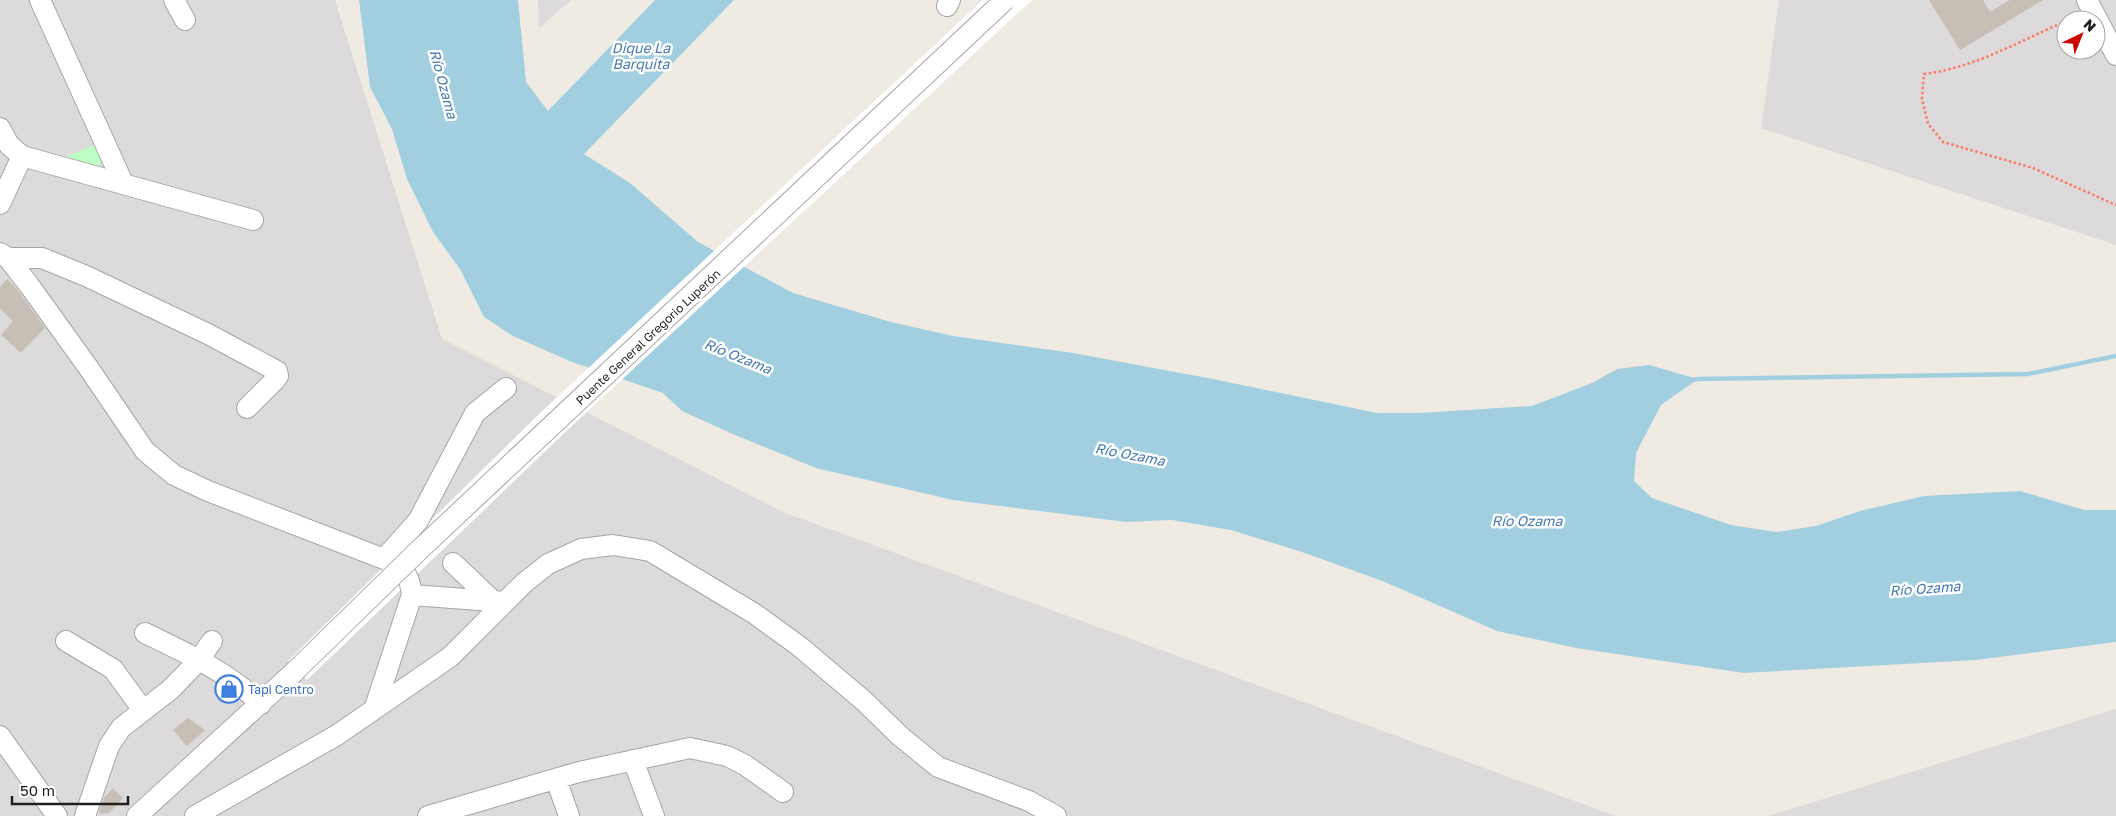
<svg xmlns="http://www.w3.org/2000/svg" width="2116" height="816" font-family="'Golos Text',sans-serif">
  <rect width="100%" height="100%" fill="#efebe3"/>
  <path fill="#dcdada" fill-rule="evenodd" d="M0 0H335L442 339 783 512 1616 816H0Z
    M538 0H571L539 28Z
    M1779 0H2116V245L1761 128ZM2066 20H2096V50H2066Z
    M2116 709V816H1768Z"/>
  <path fill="#bdfcc4" d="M98 143 103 158 98 167H93L66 157Z"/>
  <path fill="#a1cfdf" d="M359 0H518L526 82 548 111 655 0H734L584 154 630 183 698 242 793 293 891 322 953 336 1073 353 1213 379 1377 413H1419L1532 406 1592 383 1617 369 1649 365 1698 379 1661 405 1636 453 1634 481 1652 498 1731 525 1776 532 1816 526 1860 511 1924 496 2020 491 2084 510H2116V642L1976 660 1744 673 1576 648 1497 631 1385 582 1305 553 1231 530 1172 520 1126 522 953 500 816 468 735 435 682 411 663 393 572 362 513 336 484 317 460 269 433 232 407 179 392 129 370 87Z"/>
  <path fill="#fff" d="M983 0H1032L562 435 307 680 288 661 538 415Z"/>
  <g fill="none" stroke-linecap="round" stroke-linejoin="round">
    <path stroke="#a1cfdf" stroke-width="4.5" d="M1692 380 1698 379 2028 374 2116 356"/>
  </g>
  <path fill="#c7beb6" d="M1929 0H1983L1990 12 2010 0H2043L1960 50Z
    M7 279 17 289 45 328 21 353 1 335 13 321 0 309V287Z
    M188 718 205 730 187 746 173 730Z
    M113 788 123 798 109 813 101 814 99 812 104 798Z"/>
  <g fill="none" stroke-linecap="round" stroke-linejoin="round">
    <g stroke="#a5a5a5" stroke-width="22">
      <path id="minor" d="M40 0 123 183
        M174 0 185 20
        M2087 0 2116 55
        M947 6 950 0
        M0 128 9 145 22 156 253 220
        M0 204 22 156
        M0 253 8 258 29 285 90 370 145 451 174 475 208 491 384 559C404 569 409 572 412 595L375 707
        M8 258H42L86 276 208 334 277 371 278 376 275 380 247 408
        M384 559 418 521 475 413 506 388
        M453 563 492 600
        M412 595 505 602
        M145 633C186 653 228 672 261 704
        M66 641 113 669 143 710
        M0 736 57 816
        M633 760 654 816
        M556 779 569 816
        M85 816 109 746 121 728 171 689 199 660 212 641
        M137 816 291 675
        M195 816 337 735 450 657 524 583 548 564 581 549 613 545 650 551 755 614 799 646 864 701 900 736 938 767 1029 801 1056 816
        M428 816 579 772 690 748 727 756 745 765 783 792"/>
    </g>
    <path stroke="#ff7864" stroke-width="2.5" stroke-dasharray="2.5 2.5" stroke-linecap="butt" d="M2066 21C2020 41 1974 68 1924 74L1922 99 1928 124 1943 142 2033 168 2116 205"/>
    <use href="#minor" stroke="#fff" stroke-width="20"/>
    <g stroke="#a5a5a5" stroke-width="22" stroke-linecap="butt">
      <path id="minor-bridge" d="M291 675 415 554 1005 0"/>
    </g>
    <use href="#minor-bridge" stroke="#fff" stroke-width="20"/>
  </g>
  <defs>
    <g id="shop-ring" transform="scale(1.4375)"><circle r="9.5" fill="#fff" stroke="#3f7fe0" stroke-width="1.5"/><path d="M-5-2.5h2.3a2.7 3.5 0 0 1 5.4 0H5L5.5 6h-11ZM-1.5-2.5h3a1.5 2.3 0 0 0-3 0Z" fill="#3f7fe0"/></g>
  </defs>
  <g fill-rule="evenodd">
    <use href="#shop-ring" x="229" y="689"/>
  </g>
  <g text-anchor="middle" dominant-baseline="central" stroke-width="5" stroke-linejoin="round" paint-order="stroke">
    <g font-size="12" fill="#1e1e1e" stroke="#fff">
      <text transform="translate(648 337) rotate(-43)">Puente General Gregorio Luperón</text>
    </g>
    <g font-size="12" fill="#366cbe" stroke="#fff" text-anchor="start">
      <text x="248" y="689">Tapi Centro</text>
    </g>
    <g font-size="14" font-style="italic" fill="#4679b1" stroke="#fff">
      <text x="641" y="47">Dique La<tspan x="641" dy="16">Barquita</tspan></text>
      <text transform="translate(444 84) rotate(75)">Río Ozama</text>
      <text transform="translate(738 356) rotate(22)">Río Ozama</text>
      <text transform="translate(1130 454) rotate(11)">Río Ozama</text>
      <text x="1527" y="520">Río Ozama</text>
      <text transform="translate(1925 588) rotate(-4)">Río Ozama</text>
    </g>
  </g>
  <g transform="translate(2081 35) rotate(43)"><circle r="24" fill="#ffffff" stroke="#a5a5a5"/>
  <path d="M0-4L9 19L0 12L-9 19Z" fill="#cb0500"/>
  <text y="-8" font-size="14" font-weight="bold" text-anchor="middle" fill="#1e1e1e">N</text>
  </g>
  <path d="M12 796v8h116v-8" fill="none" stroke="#1e1e1e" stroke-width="2.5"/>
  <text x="20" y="796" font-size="15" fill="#1e1e1e" stroke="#ffffff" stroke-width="4" paint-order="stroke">50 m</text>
</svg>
